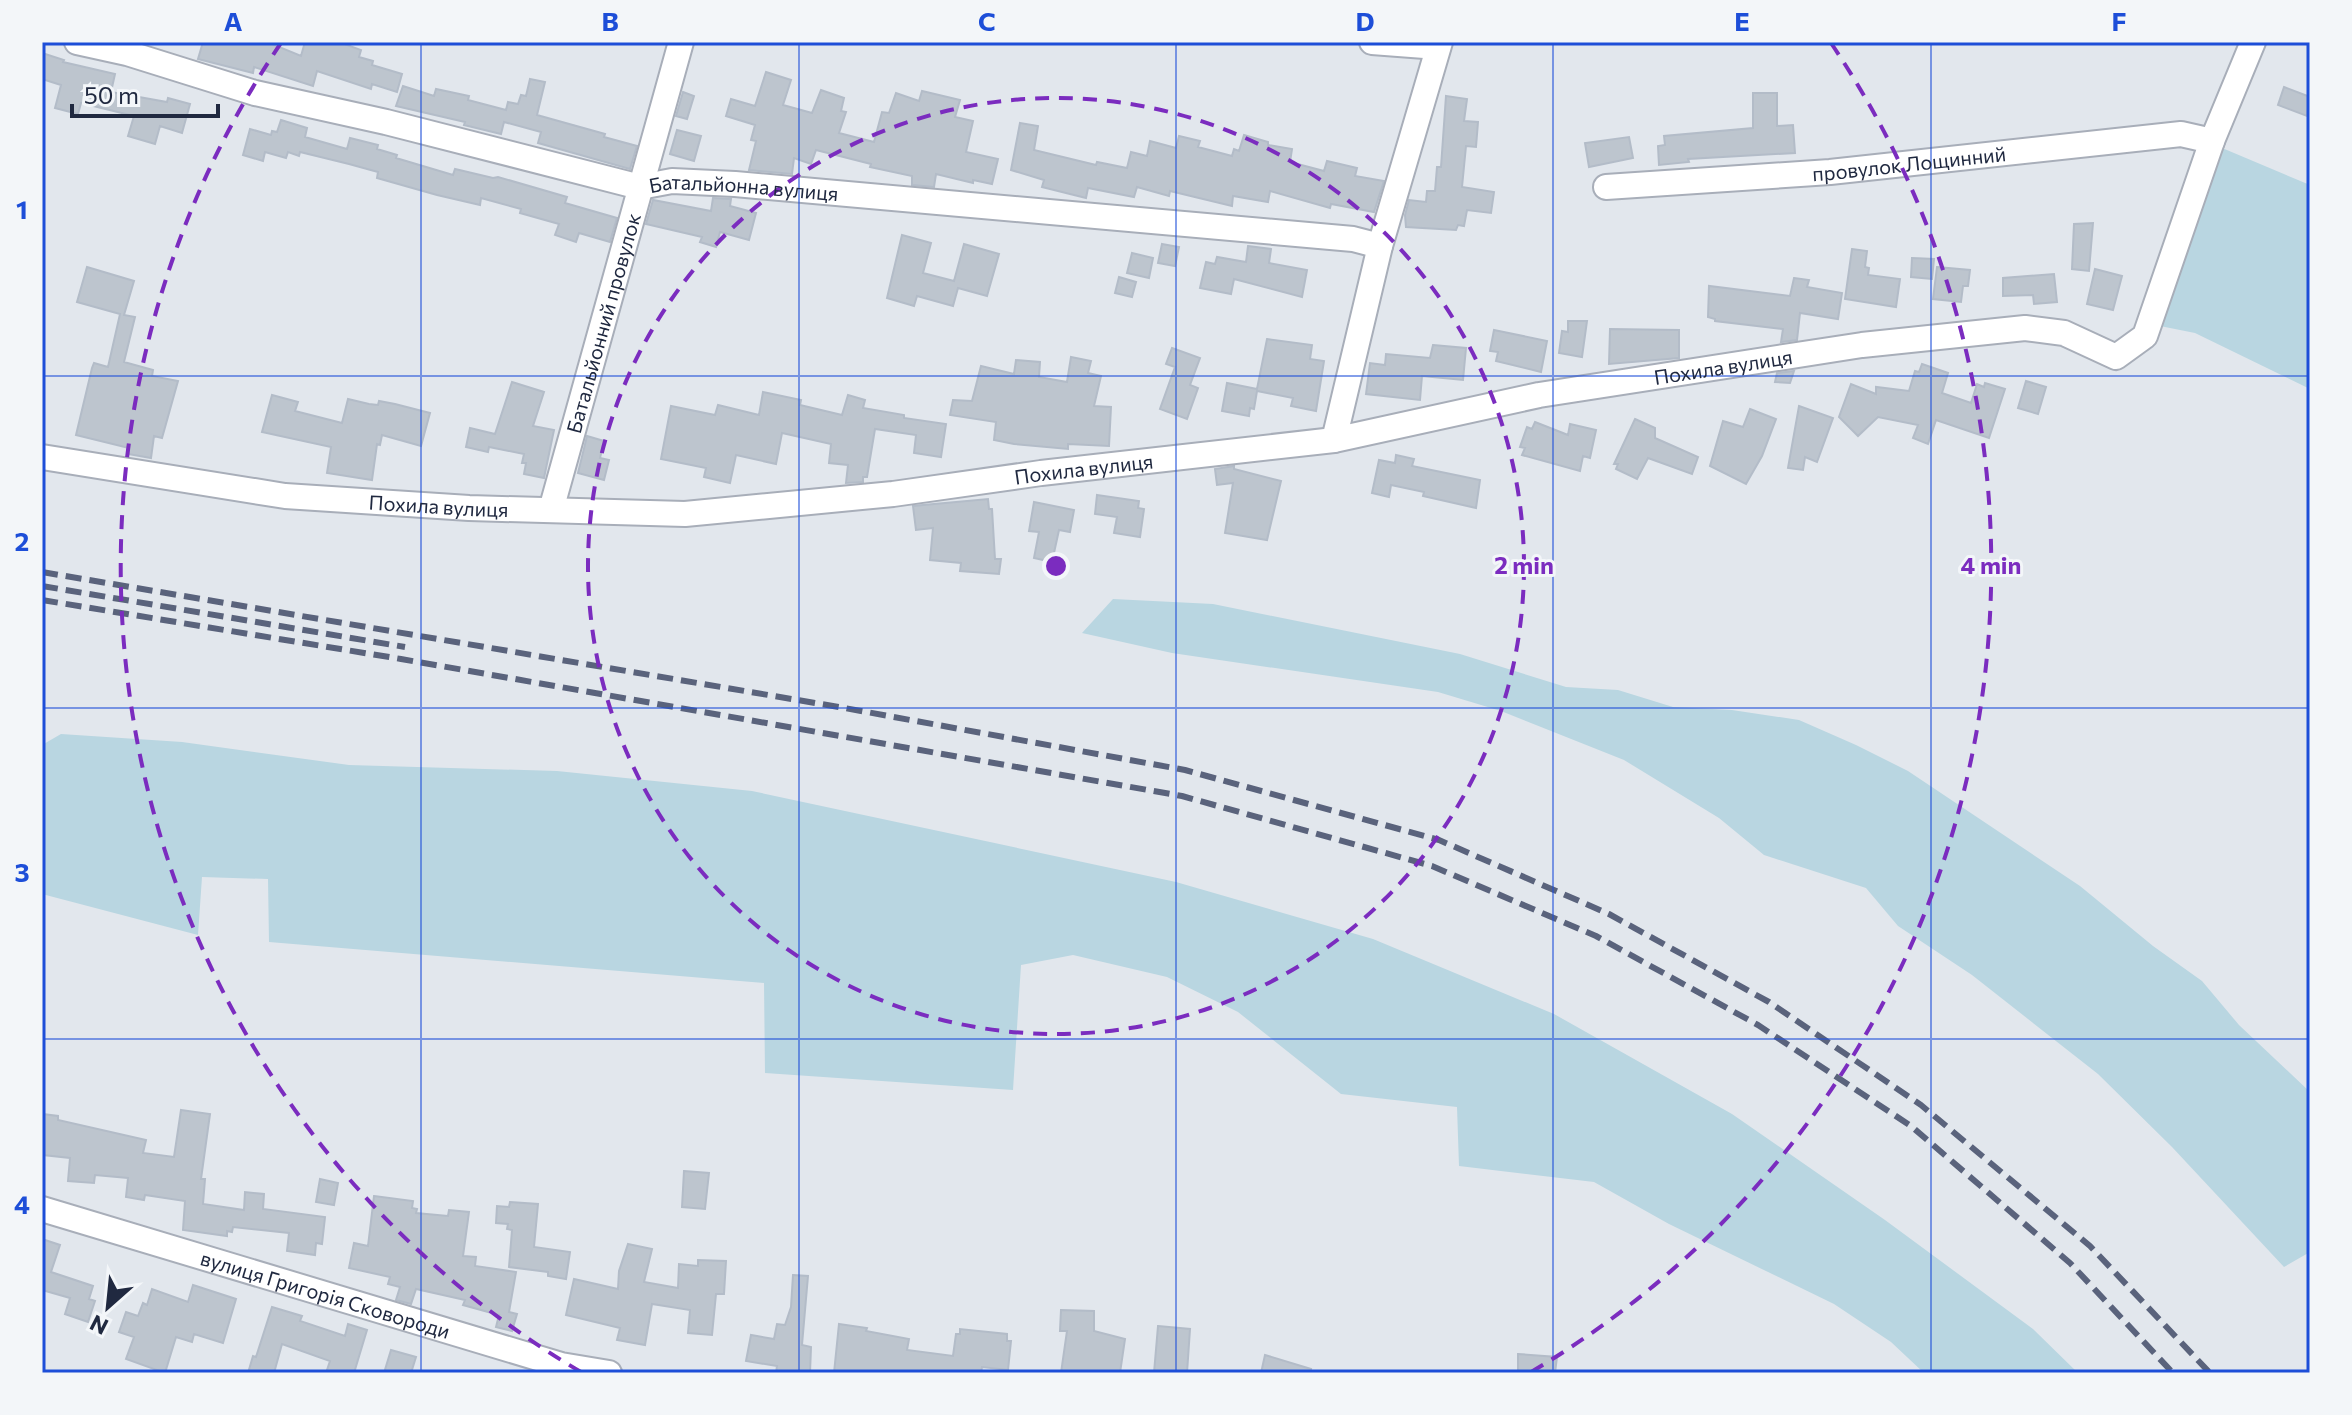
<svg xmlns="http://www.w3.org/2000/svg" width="2352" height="1415" font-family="Commissioner,sans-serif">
  <rect width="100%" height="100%" fill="#e2e7ed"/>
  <path fill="#b9d6e1" d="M2215 145 2310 185V389L2195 333 2155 325Z
    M1113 599 1213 604 1460 654 1566 687 1618 690 1673 707 1732 710 1799 720 1856 745 1908 771 2080 886 2153 946 2202 981 2239 1025 2310 1092V1252L2284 1267 2172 1147 2098 1074 1972 975 1898 926 1866 888 1764 855 1719 818 1624 760 1501 711 1438 692 1172 653 1082 633Z
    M61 734 182 742 349 765 557 771 752 791 1176 882 1373 939 1554 1014 1732 1114 1885 1220 2033 1329 2078 1373H1924L1891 1342 1834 1304 1669 1224 1594 1182 1459 1166 1457 1107 1341 1094 1238 1012 1167 977 1073 955 1021 965 1013 1090 765 1073 764 983 269 942 268 879 202 877 198 935 42 894V745Z"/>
  <path fill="#bdc5ce" stroke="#b3bcc8" stroke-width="2" d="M203 42H267L301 56 305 42H339L361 50 359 57 373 61 372 65 402 74 397 92 372 84 371 89 317 71 313 86 254 67 253 73 198 59Z
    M42 53 64 60 63 62 115 74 111 92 167 102 168 98 190 104 182 133 160 126 155 144 128 136 134 116 81 103 78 114 55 108 61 85 42 79Z
    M766 72 791 80 783 105 812 113 821 90 844 98 841 111 846 112 839 133 874 142 882 112 889 113 896 93 919 101 922 91 960 100 955 117 973 121 966 152 998 159 992 184 973 180V183L936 174 934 187 912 185V176L870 167 871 164 816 150 811 164 794 158 792 174 749 170 756 141 751 140 755 125 726 116 731 99 755 106Z
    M530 79 545 82 537 115 605 134 604 137 637 146 630 169 538 143 541 132 504 122 501 134 464 125 465 122 396 106 403 86 434 96 436 89 469 96 468 100 506 110 508 102 518 104 521 95 526 96Z
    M2284 87 2310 97 2307 116 2278 105Z
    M683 92 694 96 687 119 676 116Z
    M1753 93H1777V126L1793 125 1795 153 1688 159 1689 162 1659 165 1658 146 1665 145 1664 136 1753 128Z
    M1446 96 1467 99 1464 121 1478 122 1476 147 1466 146 1462 187 1494 192 1491 213 1467 210 1464 226 1458 225 1456 230 1406 227 1405 215 1409 200 1426 202 1427 191H1435L1437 167H1441Z
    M281 120 307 128 305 137 347 149 350 138 378 145 377 149 397 155 396 158 453 175 455 169 493 178 498 177 567 197 565 203 617 218 610 242 579 233 576 242 555 235 559 224 520 213 521 209 481 198 480 205 437 195 377 178 378 172 349 164 300 152 299 156 288 152 286 158 265 152 263 161 243 155 250 129 271 135 272 131 277 132Z
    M1020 123 1038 126 1034 150 1096 165 1097 162 1127 168 1131 152 1147 156 1150 141 1176 148 1179 136 1200 141 1198 147 1232 156 1234 149 1239 151 1244 135 1268 142V145L1292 149 1290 162 1324 171 1327 161 1357 168 1355 176 1384 181 1374 212 1331 204 1330 208 1270 191 1268 202 1233 196 1232 206 1170 191 1169 196 1137 187 1134 197 1088 188 1086 198 1042 187 1044 180 1011 170Z
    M677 130 701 136 694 161 670 154Z
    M1629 137 1633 158 1589 167 1585 143Z
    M713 198 731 199 730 206 756 213 749 240 720 232 716 247 700 242 702 237 646 224 653 200 711 211Z
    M2093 223 2089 271 2072 269 2074 224Z
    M902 235 931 243 923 273 954 281 964 244 999 254 987 296 958 288 953 306 917 296 914 306 887 298Z
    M1162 244 1179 247 1175 266 1158 263Z
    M1248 246 1271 249 1269 263 1307 270 1302 297 1234 279 1231 294 1200 288 1206 262 1215 264 1217 257 1246 262Z
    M1852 249 1867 251 1865 267 1869 268 1868 275 1900 279 1896 307 1845 299Z
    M1132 253 1153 258 1149 278 1127 273Z
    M1912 258 1934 259 1932 279 1911 277Z
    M87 267 134 281 124 315 135 317 124 362 153 370 152 376 178 381 162 438 154 436 151 458 128 454 129 448 76 435 92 368 94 363 108 367 120 314 77 302Z
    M1937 267 1970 270 1968 286H1963L1961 302 1933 299Z
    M2095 269 2122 276 2113 310 2087 304Z
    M2054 274 2057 302 2034 304 2033 295 2003 296V278Z
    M1119 277 1136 282 1132 297 1115 293Z
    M1794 278 1809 280 1807 287 1842 293 1838 319 1800 313 1797 340 1781 342 1783 329 1715 321V319L1708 317 1709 286 1790 296Z
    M1568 321H1587L1582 357 1559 353 1562 331 1568 332Z
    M1610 329 1679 330V358L1609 364Z
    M1494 330 1547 341 1541 372 1496 361 1498 352 1490 351Z
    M1267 339 1312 345 1310 359 1324 361 1316 411 1291 406 1293 398 1257 391 1254 409 1250 408 1249 416 1222 411 1227 383 1257 389Z
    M1433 345 1466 348 1463 380 1422 376 1420 400 1366 394 1370 363 1385 365 1386 354 1430 358Z
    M1172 348 1200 358 1190 385 1198 388 1187 419 1160 409 1175 367 1166 364Z
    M1071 357 1091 361 1088 373 1101 376 1094 406 1111 407 1109 446 1068 444V449L1014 444 994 440 996 422 950 415 953 400 972 401 981 366 1014 374 1016 360 1040 362 1039 377 1067 382Z
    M1922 364 1948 373 1942 393 1971 403 1977 384 1984 387 1985 383 2005 389 1989 438 1936 420 1928 444 1913 438 1918 425 1878 417 1858 436 1839 417 1851 384 1876 394V387L1909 391 1915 371 1919 372Z
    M1794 371 1790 383 1775 382 1777 373Z
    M2026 381 2046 387 2038 414 2018 408Z
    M512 382 544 392 533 426 554 430 544 478 524 474 526 463H522L524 454 489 447 488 452 466 447 470 428 495 434Z
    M763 392 801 400 800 405 842 415 848 395 865 400 863 408 904 415V418L946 424 941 457 914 453 916 435 875 429 867 477H863V482L846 483 848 465 829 463 831 444 782 433 776 464 736 455 730 483 704 477 706 468 661 459 671 406 715 415 718 405 759 415Z
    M272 395 298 402 295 411 342 423 348 399 369 404 378 405 379 401 395 404 430 413 421 446 382 435 380 445 377 444 372 480 327 473 331 447 262 432Z
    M1799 406 1833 418 1817 462 1805 457 1803 470 1788 468Z
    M1750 409 1776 419 1762 456 1746 484 1710 466 1723 421 1743 427Z
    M1635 419 1655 428V438L1698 457 1692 474 1648 458 1637 479 1616 469 1618 464H1614Z
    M1535 422 1568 435 1570 424 1596 430 1590 458 1583 456 1580 471 1522 455 1525 448 1520 447 1527 427 1532 429Z
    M587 436 604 441 600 458 609 460 604 480 578 473Z
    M1396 455 1414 459 1412 466 1480 480 1476 508 1423 496 1424 492 1391 485 1389 497 1372 493 1379 460 1395 463Z
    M1234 466V469L1281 481 1267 540 1225 533 1233 483 1217 485 1215 469Z
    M1097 495 1139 501 1138 508 1144 509 1140 537 1114 533 1117 517 1095 514Z
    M988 499 989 509H992L995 559H1001L999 574 960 571 961 563 930 560 933 528 916 530 913 506Z
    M1034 502 1074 510 1070 532 1059 530 1052 562 1034 558 1039 532 1029 531Z
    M181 1110 210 1114 201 1179H205L203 1204 244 1210 245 1192 264 1194 263 1209 325 1217 322 1244 316 1243 315 1255 287 1251 289 1233 233 1227 232 1232 227 1231V1236L183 1230 185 1201 145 1195 144 1200 126 1197 128 1178 95 1175 94 1183 68 1181 70 1158 43 1155 42 1151V1114L58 1116V1120L146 1140 143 1153 174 1157Z
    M684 1171 709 1173 705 1209 682 1207Z
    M320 1179 338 1183 334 1205 316 1202Z
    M374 1196 413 1201 412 1208 417 1209 416 1213 448 1216 449 1210 469 1212 463 1256 476 1257 475 1266 516 1272 509 1312 517 1314 512 1331 496 1327 499 1315 463 1305 465 1300 416 1289 411 1304 396 1300 400 1287 388 1284 390 1277 349 1268 354 1243 368 1246Z
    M510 1202 538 1204 534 1247 570 1252 566 1279 548 1276V1272L509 1267 512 1230 507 1229 508 1224 496 1223 497 1206 509 1207Z
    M42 1239 60 1245 51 1272 93 1286 89 1299 95 1301 88 1322 65 1314 70 1298 42 1290Z
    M628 1244 652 1249 644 1282 678 1288 679 1264 698 1266V1260L726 1261 724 1294H716L712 1335 688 1333 690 1310 652 1304 645 1345 617 1340 620 1328 566 1315 574 1279 618 1289 619 1271Z
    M793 1275 808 1276 802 1345 811 1347 810 1373H776L777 1366 746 1361 751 1335 774 1339 777 1324 785 1325 791 1307Z
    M193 1285 236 1299 223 1343 194 1334 192 1342 176 1337 165 1373 126 1359 134 1337 119 1332 126 1312 138 1316 143 1303 147 1305 152 1289 188 1302Z
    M272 1307 302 1316 300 1321 345 1336 348 1324 367 1330 354 1373H326L330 1361 282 1344 274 1373H248L253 1356 256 1357Z
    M1061 1310 1094 1311V1331L1125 1339 1120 1373H1061L1067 1331H1060Z
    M839 1324 867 1328 866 1331 909 1339 907 1350 953 1356 956 1334H960V1329L1007 1334V1341H1011L1008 1370 982 1367 981 1373H834Z
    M1158 1326 1190 1329 1187 1373H1154Z
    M391 1350 416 1357 411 1373H384Z
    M1518 1354 1557 1357 1555 1373H1518Z
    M1265 1355 1311 1369 1310 1373H1261Z"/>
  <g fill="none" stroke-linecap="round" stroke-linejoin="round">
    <g stroke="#a8aeb9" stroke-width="28">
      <g id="minor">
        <path id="s1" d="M77 42 127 53 255 93 386 122 640 187 672 181 735 184 1353 239 1380 246"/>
        <path d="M1372 42 1438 47"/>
        <path id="s2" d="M1606 187 1830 172 2181 134 2212 141"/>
        <path d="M1334 440 1380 246 1440 42"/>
        <path id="s3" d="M42 457 285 496 469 508 685 514 893 494 1041 473 1334 440 1539 395 1862 345 2025 328 2064 333 2116 357 2145 336 2212 141 2253 42"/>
        <path id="s4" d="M551 510 681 42"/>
        <path id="s5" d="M42 1209 561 1365 609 1373"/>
      </g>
    </g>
    <use href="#minor" stroke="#fff" stroke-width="24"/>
    <path stroke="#5a637c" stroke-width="6" stroke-dasharray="16 8" stroke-linecap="butt" d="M42 572 839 707 1185 770 1439 840 1609 914 1769 1002 1921 1105 2090 1246 2210 1373
      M42 586 405 647
      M42 600 401 659 1182 796 1432 866 1596 936 1758 1025 1911 1126 2070 1263 2173 1373"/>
  </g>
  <path fill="none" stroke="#1d4ed8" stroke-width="2" stroke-opacity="0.55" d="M421 42V1373M799 42V1373M1176 42V1373M1553 42V1373M1931 42V1373M42 376H2310M42 708H2310M42 1039H2310"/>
  <g fill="none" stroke="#7b2cbf" stroke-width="4" stroke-dasharray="14 10">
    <circle cx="1056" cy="566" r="468"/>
    <path d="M581 1372A935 935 0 0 1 281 43M1831 43A935 935 0 0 1 1531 1372"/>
  </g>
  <g text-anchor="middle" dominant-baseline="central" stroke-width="6" stroke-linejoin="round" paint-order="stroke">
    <g font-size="20" fill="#202940" stroke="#f3f6f9">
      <text stroke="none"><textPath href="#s2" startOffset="304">провулок Лощинний</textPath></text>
      <text stroke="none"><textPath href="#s1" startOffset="686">Батальйонна вулиця</textPath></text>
      <text stroke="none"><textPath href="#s4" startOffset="194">Батальйонний провулок</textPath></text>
      <text stroke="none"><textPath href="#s3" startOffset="1696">Похила вулиця</textPath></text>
      <text stroke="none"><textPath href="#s3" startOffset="1048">Похила вулиця</textPath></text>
      <text stroke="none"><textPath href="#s3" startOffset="400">Похила вулиця</textPath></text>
      <text stroke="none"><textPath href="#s5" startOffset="296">вулиця Григорія Сковороди</textPath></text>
    </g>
  </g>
  <circle cx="1056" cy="566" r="12" fill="#7b2cbf" stroke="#f3f6f9" stroke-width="4"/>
  <g font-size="24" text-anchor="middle" font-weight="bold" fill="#7b2cbf" stroke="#f3f6f9" stroke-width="6" stroke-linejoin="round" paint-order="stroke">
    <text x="1524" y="574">2 min</text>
    <text x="1991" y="574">4 min</text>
  </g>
  <rect width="2352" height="1415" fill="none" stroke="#f3f6f9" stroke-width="88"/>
  <g transform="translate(108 1307) rotate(207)" stroke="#f3f6f9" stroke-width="6" paint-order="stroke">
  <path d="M0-6L14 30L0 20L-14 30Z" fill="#202940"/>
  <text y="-12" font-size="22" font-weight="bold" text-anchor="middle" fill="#202940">N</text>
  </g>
  <path d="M72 104v12h146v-12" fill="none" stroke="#202940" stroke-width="4"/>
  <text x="84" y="104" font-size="24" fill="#202940" stroke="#f3f6f9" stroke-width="6" paint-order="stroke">50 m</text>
  <rect x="44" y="44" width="2264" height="1327" fill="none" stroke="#1d4ed8" stroke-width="3"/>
  <g font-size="26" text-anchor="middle" font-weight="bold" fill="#1d4ed8">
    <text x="233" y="31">A</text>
    <text x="610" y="31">B</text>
    <text x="987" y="31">C</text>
    <text x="1365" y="31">D</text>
    <text x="1742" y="31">E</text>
    <text x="2119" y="31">F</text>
    <text x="22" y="219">1</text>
    <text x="22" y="551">2</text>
    <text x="22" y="882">3</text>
    <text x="22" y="1214">4</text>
  </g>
</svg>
